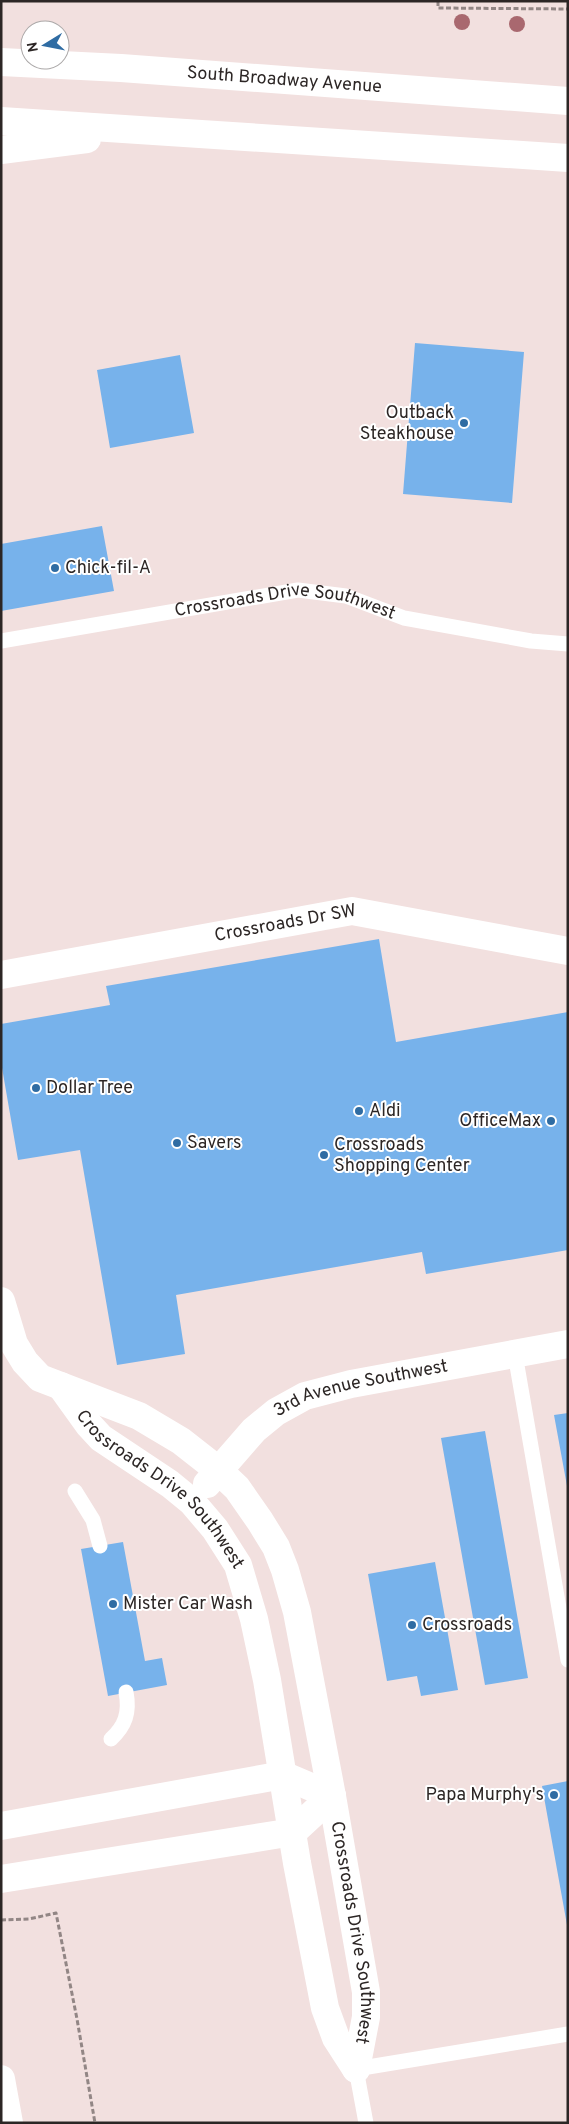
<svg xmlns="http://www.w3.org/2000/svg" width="569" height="2124" font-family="Overpass,sans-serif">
  <rect width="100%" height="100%" fill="#f2e0df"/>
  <path fill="#77b2eb" d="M415 343 524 352 512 503 403 494Z
    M180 355 194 433 110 448 97 370Z
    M102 526 114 591 1 611V544Z
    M379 939 396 1042 568 1012V1250L426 1274 422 1252 176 1295 185 1354 117 1365 80 1150 18 1160 1 1062V1024L110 1005 106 986Z
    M568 1413V1486H567L554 1415Z
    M485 1431 528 1678 485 1685 441 1438Z
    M123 1542 145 1661 162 1658 167 1685 108 1696 81 1549Z
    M435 1562 458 1690 421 1696 417 1676 387 1681 368 1574Z
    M568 1781V1924L567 1925 542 1786Z"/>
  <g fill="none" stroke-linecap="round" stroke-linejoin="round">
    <path stroke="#928685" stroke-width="3" stroke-dasharray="5 2.5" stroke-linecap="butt" d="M438 1V8L568 9
      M1 1920 29 1919 56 1913 77 2019 95 2123"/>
    <g stroke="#fff" stroke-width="15">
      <path id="s1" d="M1 641 298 590 346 596 404 618 531 641 568 644"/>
      <path d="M515 1354 568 1660"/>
      <path d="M75 1491 93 1520 100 1546"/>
      <path d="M111 1739C125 1726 130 1713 126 1692"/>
      <path d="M366 2123 356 2069 568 2034"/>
    </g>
    <g stroke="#fff" stroke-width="28">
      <path id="s2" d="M1 975 352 911 568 951"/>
      <path id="s3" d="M1 1301 14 1344 25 1362 40 1378 139 1416 181 1441 218 1470 237 1488 260 1521 276 1547 285 1570 297 1612 332 1796 366 1992V2017L356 2069"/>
      <path id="s4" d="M61 1386 89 1425 101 1438 170 1484 192 1502 215 1529 238 1565 254 1619 267 1680 297 1863 325 2008 336 2038 356 2069"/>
      <path id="s5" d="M207 1484 254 1430 276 1412 305 1396 351 1384 568 1344"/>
      <path d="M1 1826 283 1775 332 1796"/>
      <path d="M1 1879 293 1832 332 1796"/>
    </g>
    <g stroke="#fff" stroke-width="28">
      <path id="s6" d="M1 62 121 68 568 101"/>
      <path d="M1 121 568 158"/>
      <path d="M1 150 87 139"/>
      <path d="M1 2079 9 2123"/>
    </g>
  </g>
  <g fill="#a9686f">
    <circle cx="462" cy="22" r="8"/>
    <circle cx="517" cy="24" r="8"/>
  </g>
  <g fill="#2f6ca3" stroke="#fff" stroke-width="2">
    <circle cx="464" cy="423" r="5"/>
    <circle cx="55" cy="568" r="5"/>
    <circle cx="36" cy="1088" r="5"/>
    <circle cx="359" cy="1111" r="5"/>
    <circle cx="551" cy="1121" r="5"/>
    <circle cx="177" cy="1143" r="5"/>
    <circle cx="324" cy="1155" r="5"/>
    <circle cx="113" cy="1604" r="5"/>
    <circle cx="412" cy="1625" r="5"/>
    <circle cx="554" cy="1795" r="5"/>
  </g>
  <g text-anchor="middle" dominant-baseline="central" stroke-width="4" stroke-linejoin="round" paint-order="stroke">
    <g font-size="18" fill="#2c2625" stroke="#fff">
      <text stroke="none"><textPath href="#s6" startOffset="284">South Broadway Avenue</textPath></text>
      <text stroke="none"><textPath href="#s1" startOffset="289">Crossroads Drive Southwest</textPath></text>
      <text stroke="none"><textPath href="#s2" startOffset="289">Crossroads Dr SW</textPath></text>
      <text stroke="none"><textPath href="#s5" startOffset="189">3rd Avenue Southwest</textPath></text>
      <text stroke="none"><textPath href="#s4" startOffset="145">Crossroads Drive Southwest</textPath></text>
      <text stroke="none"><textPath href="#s3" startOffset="781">Crossroads Drive Southwest</textPath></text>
    </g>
    <g font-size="18" fill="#2c2625" stroke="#fff" text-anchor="start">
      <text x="454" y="413" text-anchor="end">Outback<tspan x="454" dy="21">Steakhouse</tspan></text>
      <text x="65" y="568">Chick-fil-A</text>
      <text x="46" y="1088">Dollar Tree</text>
      <text x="369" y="1111">Aldi</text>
      <text x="541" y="1121" text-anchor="end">OfficeMax</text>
      <text x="187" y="1143">Savers</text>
      <text x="334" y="1145">Crossroads<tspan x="334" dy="21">Shopping Center</tspan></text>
      <text x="123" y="1604">Mister Car Wash</text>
      <text x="422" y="1625">Crossroads</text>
      <text x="544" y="1795" text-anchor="end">Papa Murphy's</text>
    </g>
  </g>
  <rect width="569" height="2124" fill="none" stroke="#2c2625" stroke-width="5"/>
  <g transform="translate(45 45) rotate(260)"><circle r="24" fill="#ffffff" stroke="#aba8a8"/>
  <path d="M0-4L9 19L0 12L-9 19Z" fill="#2f6ca3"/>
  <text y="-8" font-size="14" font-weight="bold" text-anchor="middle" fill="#2c2625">N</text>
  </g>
</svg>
